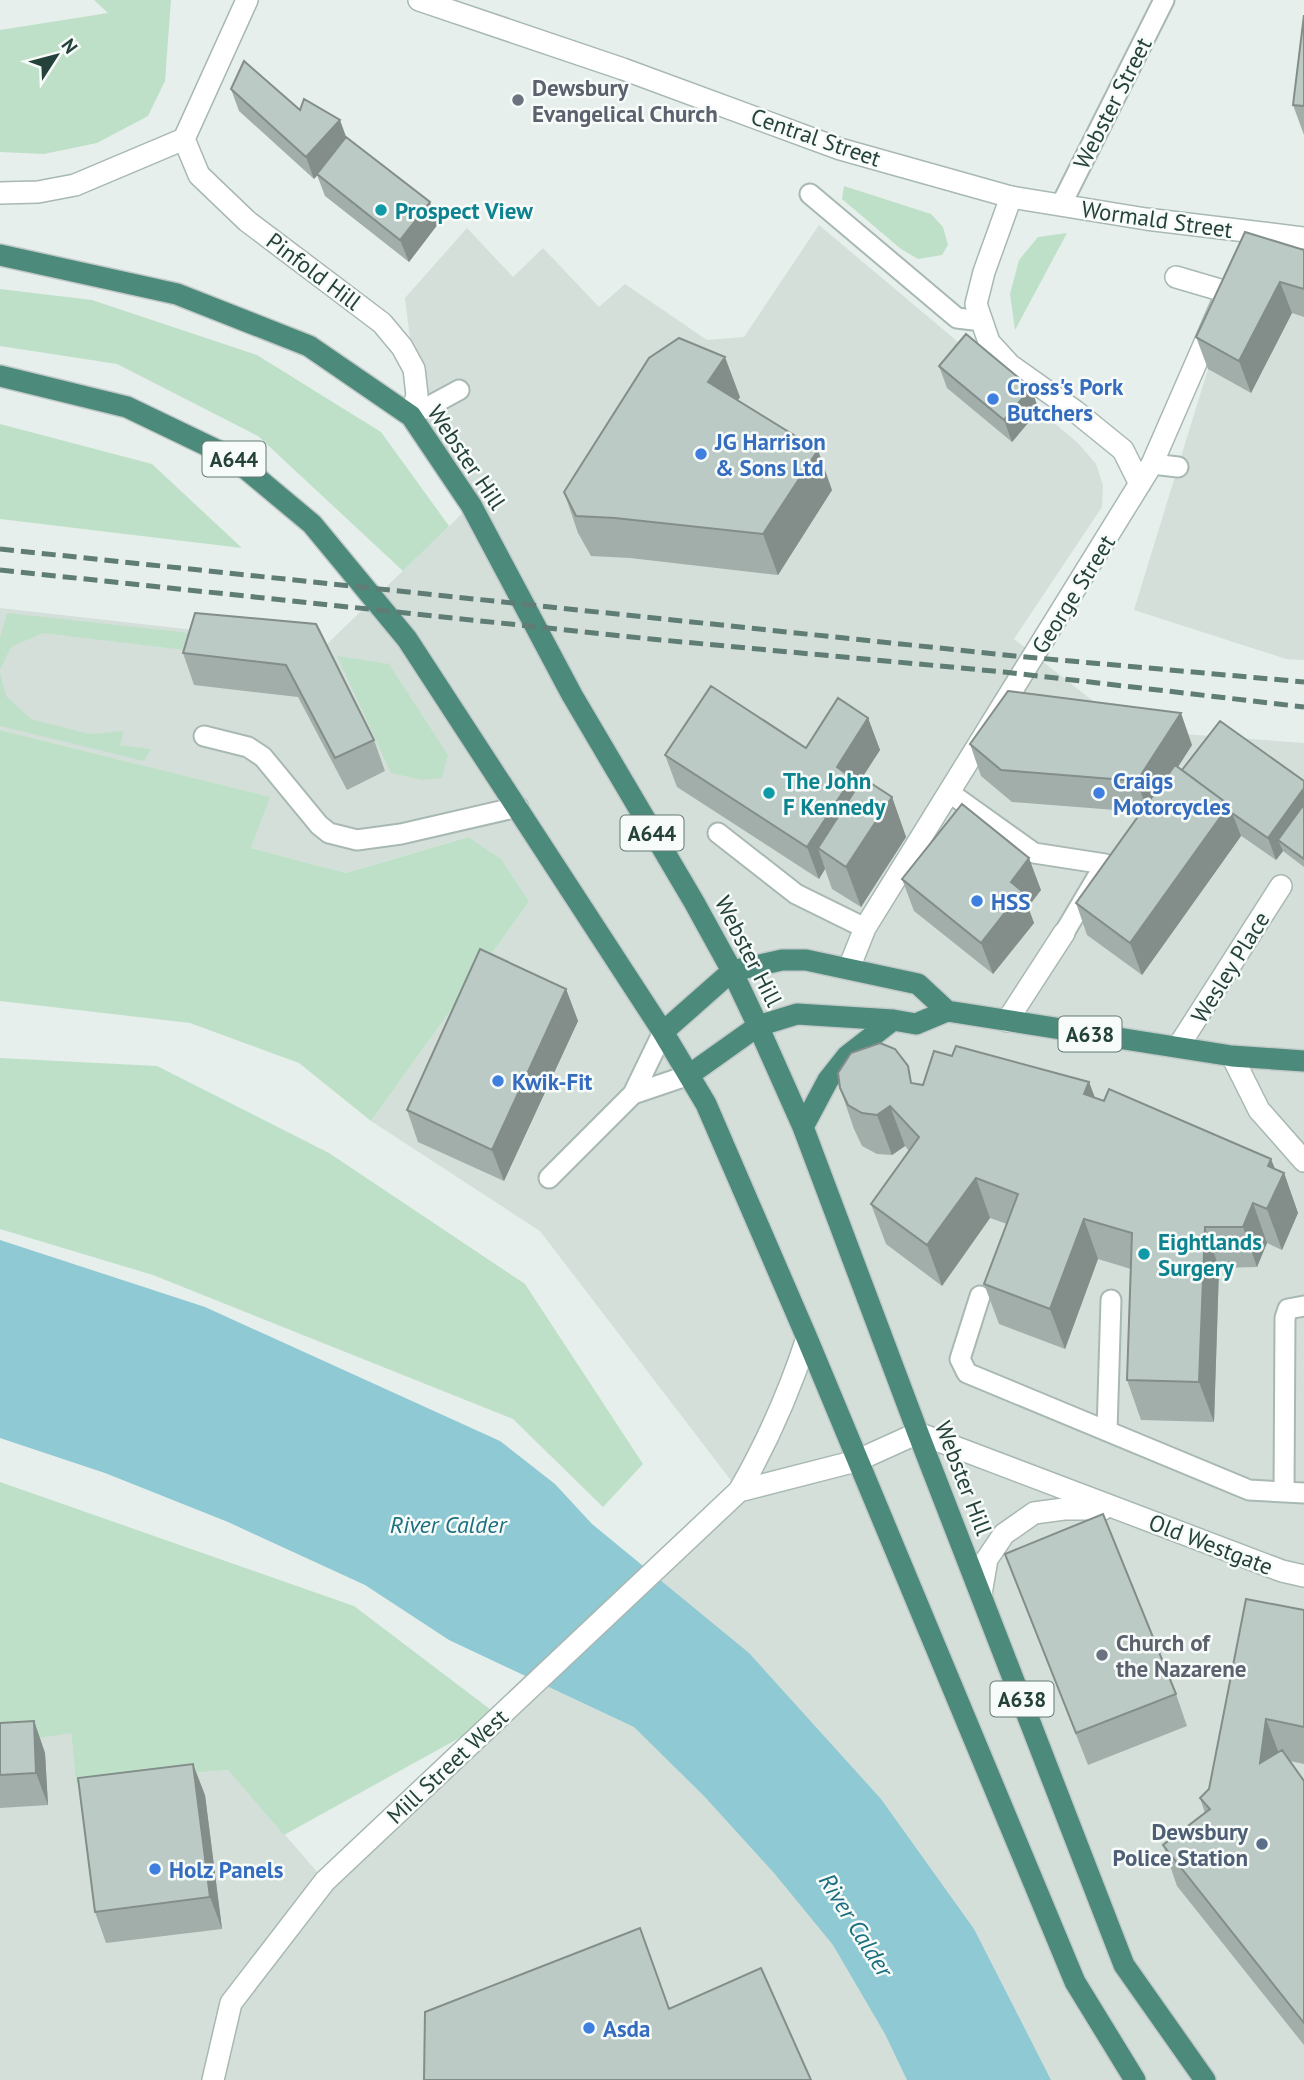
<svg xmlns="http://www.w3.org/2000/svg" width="1304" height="2080" font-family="'PT Sans',sans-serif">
  <rect width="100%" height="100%" fill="#e6efeb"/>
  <path fill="#d4dfda" d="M819 225 1078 443 1096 464 1103 485 1102 507 1014 639 1130 730 1304 743V2080H0V1744L71 1732 76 1783 229 1770 325 1881 739 1491 540 1231 371 1121 529 902 467 837 346 873 251 848 269 797 0 730V608L326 645 471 505 411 416 417 395 405 298 467 228 513 277 543 248 599 307 625 284 707 340 744 337Z
    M1257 264 1304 278V660L1286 659 1134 610 1208 369Z"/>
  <path fill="#bfe0c8" d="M94 0H171L165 81 148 116 97 143 44 154 0 152V30L108 13Z
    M844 186 931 214 943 227 948 245 942 255 918 259 901 249 842 199Z
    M1067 233 1015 330 1010 294 1019 260 1038 237Z
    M0 289 92 300 257 355 381 432 449 526 403 571 258 436 117 364 0 346Z
    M0 424 152 464 242 548 0 519Z
    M7 613 199 634 193 651 43 633 11 647 0 670V638Z
    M337 656 389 664 448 755 442 778 422 780 391 773Z
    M0 672 6 696 31 719 89 734 124 731 120 745 151 749 144 761 0 726Z
    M0 730 270 797 251 848 346 873 468 837 501 859 529 902 371 1121 299 1063 190 1023 0 1001Z
    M0 1058 157 1066 329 1153 525 1284 643 1464 603 1507 513 1419 153 1275 0 1229Z
    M0 1482 354 1606 499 1716 284 1835 228 1770 76 1783 71 1733 0 1744Z"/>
  <path fill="#8ec9d4" d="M0 1240 205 1307 500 1441 555 1484 592 1524 749 1653 881 1799 974 1929 1051 2080H907L885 2034 833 1945 774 1873 704 1796 634 1727 449 1640 365 1585 228 1522 105 1473 0 1438Z"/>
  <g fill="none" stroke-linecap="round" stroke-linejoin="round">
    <g stroke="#a8b8b2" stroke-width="23">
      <path id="service" d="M810 194 957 318 982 321
        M1061 205 1164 0
        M411 416 459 390
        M1152 464 1178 467
        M204 736 248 747 263 757 319 825 329 833 357 840 401 834 518 807
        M950 793 1034 853 1105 864 1064 933
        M718 833 796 894 865 928
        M633 1094 689 1075
        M549 1178 633 1094 663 1032
        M980 1296 960 1359 967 1373 1249 1490 1304 1493
        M1107 1431 1111 1300
        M1284 1492 1285 1318 1288 1309 1304 1306"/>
    </g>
    <g stroke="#a8b8b2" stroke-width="24">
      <path id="minor" d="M1011 197 984 272 976 304 989 342 1010 365 1075 411 1123 450 1140 484
        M849 968 865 928 1152 464 1227 292 1176 277
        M1007 1021 1064 933
        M1178 1047 1281 886
        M1232 1056 1259 1110 1304 1161
        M856 1461 918 1433 1282 1571 1304 1576
        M981 1594 987 1559 1004 1534 1034 1513 1064 1509H1103"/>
    </g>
    <g stroke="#a8b8b2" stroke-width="24">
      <path id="tertiary" d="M419 0 623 69 840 149 1011 197 1146 219 1304 238
        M184 139 199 175 247 221 382 323 402 347 414 369 417 395 411 416
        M0 193 38 192 75 185 184 139 247 0
        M739 1491 856 1461
        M213 2080 231 2003 325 1881 739 1491C768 1441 789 1393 807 1338"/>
    </g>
    <g stroke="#c2cac8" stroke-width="24">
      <path id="trunk" d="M0 255 177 294 309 346 411 416 471 505 572 695 694 902 732 971 758 1026 803 1127 918 1433 1124 1965 1205 2080
        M0 376 127 407 233 458 312 524 407 639 663 1032 706 1104 807 1338 1075 1982 1135 2080
        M663 1032 732 971 782 960H806L918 984 947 1011 1232 1056 1304 1061
        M689 1075 758 1026 797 1014 893 1020 916 1024 947 1011
        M803 1127 828 1080 847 1056 893 1020"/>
    </g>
    <use href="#service" stroke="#fff" stroke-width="19"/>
    <use href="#minor" stroke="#fff" stroke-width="21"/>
    <use href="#tertiary" stroke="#fff" stroke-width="21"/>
    <use href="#trunk" stroke="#4c8a7c" stroke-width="21"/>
    <path stroke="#5f7d75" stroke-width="5" stroke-dasharray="14 7" stroke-linecap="butt" d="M0 549 1015 656 1304 682
      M0 570 651 639 1004 672 1304 707"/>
  </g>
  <path fill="#a1aea9" d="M1304 15V135L1293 105Z
    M231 89 300 110 346 137 438 224 409 262 325 196 317 175 314 179 239 111Z
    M1304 250V317L1292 313 1251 393 1208 369 1196 337Z
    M939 366 1039 410 1012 442 947 388Z
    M740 397 738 400 832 490 778 575 630 558 591 556 578 533 564 492Z
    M316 624 374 740 385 771 347 790 298 697 194 685 183 653Z
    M868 718 880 750 856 787V789L892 797 906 837 861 907 832 889 825 869 819 879 677 787 665 755 806 748Z
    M970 744 1192 745 1178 767 1182 770 1304 781V867L1283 851 1276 860 1240 835 1241 836 1142 975 1087 935 1076 903 1141 812 1012 802 981 776Z
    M902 879 1041 890 1028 907 1034 923 993 974 914 911Z
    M566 989 578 1021 504 1181 418 1142 407 1110Z
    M952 1056 1089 1082 1095 1098 1284 1173 1298 1213 1282 1250 1267 1243 1257 1267 1219 1268 1214 1422 1141 1420 1127 1380 1131 1269 1098 1259 1065 1349 999 1324 984 1284 1007 1224 990 1218 942 1286 886 1244 871 1204 909 1151 905 1146 892 1155 877 1154 862 1146 854 1129 840 1088 914 1084 923 1085Z
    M1005 1554 1176 1694 1187 1726 1088 1765Z
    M1304 1610V1764L1290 1761 1304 1781V2045L1177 1886 1163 1845 1205 1813 1200 1798 1209 1789Z
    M34 1721 45 1753 48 1805 0 1808V1723Z
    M205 1795 222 1929 106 1943 95 1912Z"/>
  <path fill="#838d89" d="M340 120 348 142 314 179 306 157Z
    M430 202 438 224 409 262 400 240Z
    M1280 282 1292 313 1251 393 1239 361Z
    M725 357 740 397 723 422 708 382Z
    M1031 388 1039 410 1012 442 1004 420Z
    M818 450 832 490 778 575 763 534Z
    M1181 713 1192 745 1148 813 1137 781Z
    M868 718 880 750 856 787 864 810 818 848 825 869 819 879 807 847 837 767Z
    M1304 788V821L1278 840 1283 851 1276 860 1268 838Z
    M892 797 906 837 861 907 846 867Z
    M1229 805 1241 836 1142 975 1130 943Z
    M1029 858 1041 890 1028 907 1034 923 993 974 981 943 1011 882Z
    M566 989 578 1021 504 1181 492 1150Z
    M1089 1082 1104 1122 1084 1094Z
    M890 1106 905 1146 892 1155 877 1115Z
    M1271 1159 1280 1181 1284 1173 1298 1213 1282 1250 1267 1209 1268 1166Z
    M976 1178 990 1218 942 1286 927 1245Z
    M1253 1203 1267 1243 1257 1267 1243 1227Z
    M1084 1219 1098 1259 1065 1349 1050 1309Z
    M1205 1227 1219 1268 1214 1422 1199 1382Z
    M1266 1719 1281 1759 1260 1763Z
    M34 1721 45 1753 48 1805 36 1773Z
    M193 1764 205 1795 222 1929 210 1897Z"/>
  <path fill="#bbcac4" stroke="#838d89" stroke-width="2" d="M1304 15V106L1293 105Z
    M244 61 300 110 304 99 340 120 306 157 231 89Z
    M346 137 430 202 400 240 317 174Z
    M1245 232 1304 250V289L1280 282 1239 361 1196 337Z
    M966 334 1031 388 1004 420 939 366Z
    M679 338 725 357 708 382 818 450 763 534 615 518 576 516 564 492 649 358Z
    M195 613 316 624 374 740 335 758 286 665 183 653Z
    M711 686 806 748 838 698 868 718 837 767 852 778 807 847 665 755Z
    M1008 691 1181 713 1137 781 1001 770 970 744Z
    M1220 721 1304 781V788L1268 838 1232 813 1229 805 1182 770Z
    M1175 765 1229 805 1130 943 1076 903Z
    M863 778 892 797 846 867 818 848Z
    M962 804 1029 858 1011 882 1022 891 981 943 902 879Z
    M1304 804V859L1278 840Z
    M480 949 566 989 492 1150 407 1110Z
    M880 1043 895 1049 908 1066 911 1083 923 1085 934 1051 952 1056 956 1046 1089 1082 1084 1094 1104 1101 1109 1089 1271 1159 1268 1166 1284 1173 1267 1209 1253 1203 1243 1227H1205L1199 1382 1127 1380 1132 1233 1084 1219 1050 1309 984 1284 1018 1194 976 1178 927 1245 871 1204 919 1137 890 1106 877 1115 862 1113 848 1105 840 1088 838 1073 851 1053Z
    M1103 1514 1176 1694 1076 1733 1005 1554Z
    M1246 1599 1304 1610V1727L1266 1719 1260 1763 1282 1750 1304 1781V2023L1163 1845 1210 1809 1200 1798 1209 1789Z
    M34 1721 36 1773 0 1775V1723Z
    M193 1764 210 1897 95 1912 78 1778Z
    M640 1928 669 2009 761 1968 811 2080H424L425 2012Z"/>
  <g fill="#6b7280" stroke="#f7fbf9" stroke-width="2.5">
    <circle cx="518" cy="100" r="7"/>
    <circle cx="1102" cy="1655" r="7"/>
  </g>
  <g fill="#0f9aa8" stroke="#f7fbf9" stroke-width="2.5">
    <circle cx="381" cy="210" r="7"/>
    <circle cx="769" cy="793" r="7"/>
    <circle cx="1144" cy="1254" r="7"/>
  </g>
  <g fill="#3f7fe0" stroke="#f7fbf9" stroke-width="2.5">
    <circle cx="993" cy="399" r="7"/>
    <circle cx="701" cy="454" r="7"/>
    <circle cx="1099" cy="793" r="7"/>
    <circle cx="977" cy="901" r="7"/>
    <circle cx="498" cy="1081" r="7"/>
    <circle cx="155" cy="1869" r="7"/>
    <circle cx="589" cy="2028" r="7"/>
  </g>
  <circle fill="#5c6f8a" stroke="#f7fbf9" stroke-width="2.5" cx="1262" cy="1844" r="7"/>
  <g text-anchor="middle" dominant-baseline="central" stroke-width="5" stroke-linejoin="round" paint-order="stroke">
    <g fill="#f7fbf9" stroke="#637a73" stroke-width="2">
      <rect x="202.5" y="441.5" width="63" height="35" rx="5"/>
      <rect x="620.5" y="815.5" width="63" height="35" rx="5"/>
      <rect x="1058.5" y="1016.5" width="63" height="35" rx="5"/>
      <rect x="990.5" y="1681.5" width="63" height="35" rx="5"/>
    </g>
    <g font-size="21" font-weight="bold" fill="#24423a">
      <text x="234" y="459">A644</text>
      <text x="652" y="833">A644</text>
      <text x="1090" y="1034">A638</text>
      <text x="1022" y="1699">A638</text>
    </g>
    <g font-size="23" font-weight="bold" fill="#5b616d" stroke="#f7fbf9" text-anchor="start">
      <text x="532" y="87">Dewsbury<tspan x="532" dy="26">Evangelical Church</tspan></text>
      <text x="1116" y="1642">Church of<tspan x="1116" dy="26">the Nazarene</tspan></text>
    </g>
    <g font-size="23" fill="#24423a" stroke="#f7fbf9">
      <text transform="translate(1112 103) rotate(-63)">Webster Street</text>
      <text transform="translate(816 137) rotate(19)">Central Street</text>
      <text transform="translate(1157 219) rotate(8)">Wormald Street</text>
      <text transform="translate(314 271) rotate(37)">Pinfold Hill</text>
      <text transform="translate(467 457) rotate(56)">Webster Hill</text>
      <text transform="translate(1073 594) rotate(-58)">George Street</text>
      <text transform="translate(749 951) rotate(63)">Webster Hill</text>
      <text transform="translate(1230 967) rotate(-58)">Wesley Place</text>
      <text transform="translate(964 1478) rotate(69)">Webster Hill</text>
      <text transform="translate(1211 1544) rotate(21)">Old Westgate</text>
      <text transform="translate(447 1766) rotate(-43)">Mill Street West</text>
    </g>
    <g font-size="23" font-weight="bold" fill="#0d838f" stroke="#f7fbf9" text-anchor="start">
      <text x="395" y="210">Prospect View</text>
      <text x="783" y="780">The John<tspan x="783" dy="26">F Kennedy</tspan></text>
      <text x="1158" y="1241">Eightlands<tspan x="1158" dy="26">Surgery</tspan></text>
    </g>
    <g font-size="23" font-weight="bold" fill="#366cbe" stroke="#f7fbf9" text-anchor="start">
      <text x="1007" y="386">Cross's Pork<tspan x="1007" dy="26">Butchers</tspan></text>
      <text x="715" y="441">JG Harrison<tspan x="715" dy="26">&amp; Sons Ltd</tspan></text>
      <text x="1113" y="780">Craigs<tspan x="1113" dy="26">Motorcycles</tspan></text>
      <text x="991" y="901">HSS</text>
      <text x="512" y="1081">Kwik-Fit</text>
      <text x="169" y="1869">Holz Panels</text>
      <text x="603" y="2028">Asda</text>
    </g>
    <g font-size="23" font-weight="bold" fill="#4e5e75" stroke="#f7fbf9" text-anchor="end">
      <text x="1248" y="1831">Dewsbury<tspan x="1248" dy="26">Police Station</tspan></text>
    </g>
    <g font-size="24" font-style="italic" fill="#1c6f80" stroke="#f7fbf9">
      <text x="448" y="1524">River Calder</text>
      <text transform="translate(856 1925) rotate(58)">River Calder</text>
    </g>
  </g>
  <g transform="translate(56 56) rotate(54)" stroke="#f7fbf9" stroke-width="5" paint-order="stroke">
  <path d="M0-5L12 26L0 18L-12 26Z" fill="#24423a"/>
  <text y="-10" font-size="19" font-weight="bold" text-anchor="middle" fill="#24423a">N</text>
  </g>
</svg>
